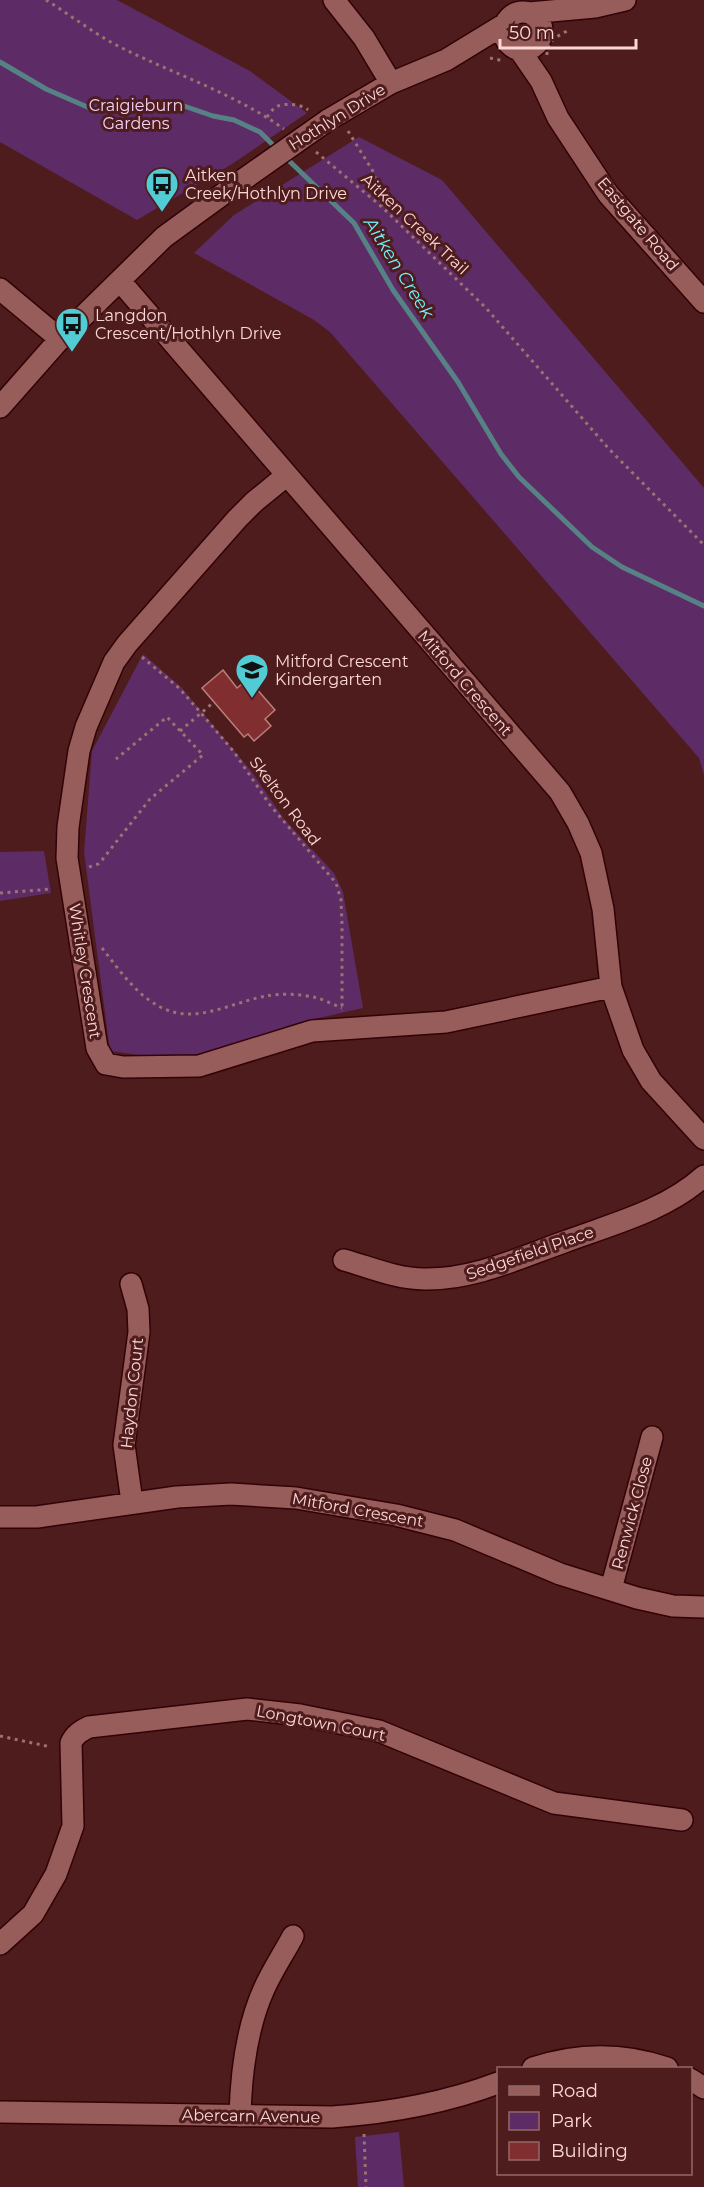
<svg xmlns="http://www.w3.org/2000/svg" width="704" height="2187" font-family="Montserrat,sans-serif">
  <rect width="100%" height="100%" fill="#4f1c1d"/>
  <path fill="#5d2b65" d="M0 0H117L250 71 307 113 232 164 137 220 0 142Z
    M359 137 442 180 704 488V775L699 758 330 332 314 320 194 253 234 215Z
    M143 654 181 687 252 772 284 819 334 873 343 892 363 1008 301 1022 205 1053 161 1058 110 1051 84 852 92 751Z
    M44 851 51 893 0 901V852Z
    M399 2132 404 2187H358L355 2137Z"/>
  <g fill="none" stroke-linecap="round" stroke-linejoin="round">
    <path stroke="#578285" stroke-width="5" d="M0 62 46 89 92 109H111L158 103 184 106 213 116 234 120 260 132 278 150
      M284 156 354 223 393 290 458 382 501 454 519 477 592 547 622 567 704 606"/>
  </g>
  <path fill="#812e30" stroke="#bb7e7b" stroke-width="1.5" d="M223 670 237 688 248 679 275 710 265 719 271 726 254 741 248 734 244 737 202 688Z"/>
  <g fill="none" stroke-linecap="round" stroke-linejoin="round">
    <g stroke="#320206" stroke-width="24">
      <path id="minor" d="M334 0 364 38 391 83
        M504 31a19 19 0 1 1 38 0a19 19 0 1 1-38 0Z
        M529 13 595 7 625 0
        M519 49 541 81 558 118 608 194 704 302
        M328 120 391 83 446 60 505 24
        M120 281 560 792 578 823 591 853 603 909 611 987 633 1050 651 1081 704 1139
        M0 289 60 339
        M0 407 60 339 164 237 234 186
        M287 475 254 502 237 519 127 644 114 662 86 727 79 751 68 827 67 858 97 1048 106 1064 123 1067 199 1066 312 1031 446 1022 611 987
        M344 1260C369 1267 397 1279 424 1279 473 1280 519 1258 564 1242 612 1224 665 1211 704 1176
        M131 1284 138 1309 139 1332 124 1445 132 1502
        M0 1517H37L177 1497 231 1494 296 1498 396 1515 455 1530 560 1574 637 1598 673 1606 704 1607
        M611 1589 652 1437
        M0 1944 33 1914 56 1874 73 1826 71 1743C75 1734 81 1731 89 1727L247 1709 300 1715 379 1731 554 1803 682 1820
        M533 2068C578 2053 623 2053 667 2068
        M690 2079 704 2088
        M0 2112 332 2117C389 2113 445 2103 498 2083
        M240 2116C241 2073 246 2029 264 1989 272 1971 284 1953 293 1936"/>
    </g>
    <path stroke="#9d7271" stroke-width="3" stroke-dasharray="3 4.5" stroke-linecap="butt" d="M46 0C72 16 97 36 124 49 177 75 235 94 284 129
      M547 55C546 41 558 36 569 30
      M490 58 504 61
      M267 117C270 113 273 108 278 106 286 103 301 104 308 110
      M348 131 374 173 382 206
      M316 152 382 207 486 308 609 449 704 545
      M142 657 179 688 201 713 234 752 270 805 336 883 341 900 342 924V1011
      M180 731 214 702
      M89 867 98 864 102 860 150 799 203 755 167 717 116 759
      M0 893 52 889
      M102 948C117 967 132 989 152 1002 190 1029 228 1003 266 996 280 993 303 994 317 998 325 1000 334 1005 342 1008
      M0 1736 51 1747
      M364 2134 366 2187"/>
    <use href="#minor" stroke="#975d5b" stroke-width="21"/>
    <g stroke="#320206" stroke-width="24" stroke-linecap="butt">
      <path id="minor-bridge" d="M234 186 328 120"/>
    </g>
    <use href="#minor-bridge" stroke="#975d5b" stroke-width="21"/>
  </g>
  <defs>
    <g id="bus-pin" transform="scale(1.725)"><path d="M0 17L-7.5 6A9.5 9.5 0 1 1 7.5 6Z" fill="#51ccd5" stroke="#4f1c1d"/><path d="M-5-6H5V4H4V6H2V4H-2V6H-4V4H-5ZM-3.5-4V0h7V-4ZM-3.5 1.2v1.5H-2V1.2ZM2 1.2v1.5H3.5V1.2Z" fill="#111"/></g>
    <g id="school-pin" transform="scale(1.725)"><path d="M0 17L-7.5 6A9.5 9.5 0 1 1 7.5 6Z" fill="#51ccd5" stroke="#4f1c1d"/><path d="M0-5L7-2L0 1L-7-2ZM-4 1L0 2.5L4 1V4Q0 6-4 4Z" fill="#111"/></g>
  </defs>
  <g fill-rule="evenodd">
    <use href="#bus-pin" x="162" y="184"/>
    <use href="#bus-pin" x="72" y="324"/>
    <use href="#school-pin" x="252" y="670"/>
  </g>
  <g text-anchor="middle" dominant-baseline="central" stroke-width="6" stroke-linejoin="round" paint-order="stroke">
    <g font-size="16" fill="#f1d2f6" stroke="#4f1c1d">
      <text x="136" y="105">Craigieburn<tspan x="136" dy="18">Gardens</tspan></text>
    </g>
    <g font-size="16" fill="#fbd8d6" stroke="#4f1c1d">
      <text transform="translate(337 117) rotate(-32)">Hothlyn Drive</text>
      <text transform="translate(415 224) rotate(43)">Aitken Creek Trail</text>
      <text transform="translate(638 224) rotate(50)">Eastgate Road</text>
      <text transform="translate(465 683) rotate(49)">Mitford Crescent</text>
      <text transform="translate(285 801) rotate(53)">Skelton Road</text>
      <text transform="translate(85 971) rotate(81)">Whitley Crescent</text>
      <text transform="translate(530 1253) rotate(-19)">Sedgefield Place</text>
      <text transform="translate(132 1393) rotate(-84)">Haydon Court</text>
      <text transform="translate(358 1510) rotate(10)">Mitford Crescent</text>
      <text transform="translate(632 1513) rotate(-75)">Renwick Close</text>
      <text transform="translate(321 1723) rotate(11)">Longtown Court</text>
      <text transform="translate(251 2116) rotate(1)">Abercarn Avenue</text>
    </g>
    <g font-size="16" fill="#fbd8d6" stroke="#4f1c1d" text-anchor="start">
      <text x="185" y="175">Aitken<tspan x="185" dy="18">Creek/Hothlyn Drive</tspan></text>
      <text x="95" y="315">Langdon<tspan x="95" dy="18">Crescent/Hothlyn Drive</tspan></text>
      <text x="275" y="661">Mitford Crescent<tspan x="275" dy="18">Kindergarten</tspan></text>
    </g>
    <g font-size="18" font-style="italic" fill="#6ef2fc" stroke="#4f1c1d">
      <text transform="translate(399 268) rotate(58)">Aitken Creek</text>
    </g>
  </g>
  <rect x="497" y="2067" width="195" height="108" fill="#4f1c1d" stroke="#946767" stroke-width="1.5"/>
  <rect x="509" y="2086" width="30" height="9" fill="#975d5b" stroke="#946767" stroke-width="1.5"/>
  <text x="551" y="2097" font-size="18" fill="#fbd8d6">Road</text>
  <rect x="509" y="2112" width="30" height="18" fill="#5d2b65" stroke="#946767" stroke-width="1.5"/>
  <text x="551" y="2127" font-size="18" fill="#fbd8d6">Park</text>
  <rect x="509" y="2142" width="30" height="18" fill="#812e30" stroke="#946767" stroke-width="1.5"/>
  <text x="551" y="2157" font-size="18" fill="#fbd8d6">Building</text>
  <path d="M500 39v9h136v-9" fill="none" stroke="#fbd8d6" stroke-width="3"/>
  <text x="509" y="39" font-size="18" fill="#fbd8d6" stroke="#4f1c1d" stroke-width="4.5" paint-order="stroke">50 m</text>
</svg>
